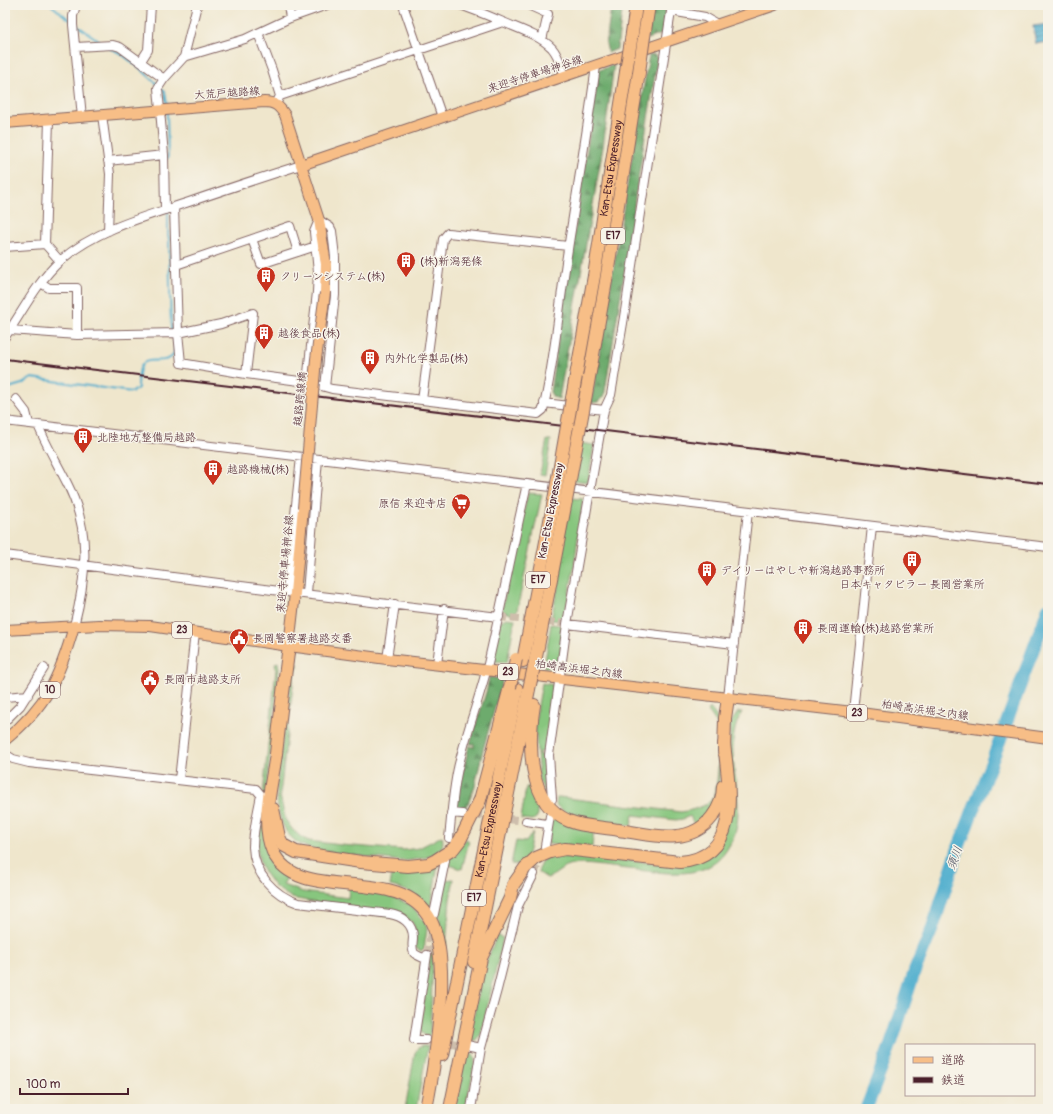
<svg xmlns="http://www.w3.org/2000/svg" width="1053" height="1114" font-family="Pangolin,'Klee One',sans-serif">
  <defs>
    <pattern id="forest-firs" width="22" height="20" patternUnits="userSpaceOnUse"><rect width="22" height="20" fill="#6dab6d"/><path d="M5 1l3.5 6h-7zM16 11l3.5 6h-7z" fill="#5c8b5a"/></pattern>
    <pattern id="water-rules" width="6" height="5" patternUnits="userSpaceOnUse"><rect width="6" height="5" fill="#50aece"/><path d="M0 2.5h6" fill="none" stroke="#448da7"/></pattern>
  </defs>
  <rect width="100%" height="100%" fill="#f7f3e8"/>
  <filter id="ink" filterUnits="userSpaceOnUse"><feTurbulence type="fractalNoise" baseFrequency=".025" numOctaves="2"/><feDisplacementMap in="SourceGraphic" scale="8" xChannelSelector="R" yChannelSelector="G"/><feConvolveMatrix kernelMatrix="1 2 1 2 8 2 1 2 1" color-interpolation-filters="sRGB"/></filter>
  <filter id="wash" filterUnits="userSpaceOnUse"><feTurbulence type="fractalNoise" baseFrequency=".012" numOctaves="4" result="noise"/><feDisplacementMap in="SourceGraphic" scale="16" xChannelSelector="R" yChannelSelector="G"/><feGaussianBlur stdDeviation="0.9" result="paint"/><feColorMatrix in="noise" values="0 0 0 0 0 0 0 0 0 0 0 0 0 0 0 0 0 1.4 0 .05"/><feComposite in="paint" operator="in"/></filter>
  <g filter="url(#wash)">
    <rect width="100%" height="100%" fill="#efe6cc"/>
    <path fill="#87c67e" stroke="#687254" d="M547 440H551L545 475 540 474Z
      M580 443 594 445 588 482 573 480Z
      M528 493 542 494 516 615 504 612 502 609Z
      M570 498 583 499 574 567 564 621 551 620 560 577 566 518Z
      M506 618 515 619 507 662 493 661 492 658 499 622Z
      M551 624 561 625 564 628 559 662 554 668 544 667Z
      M278 662 279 669 263 823 288 875 283 885 303 892 348 898 349 888 378 891 411 905 425 922 427 929 424 949 421 951 415 947C416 937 417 929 411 921L292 898 275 887 264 872 260 863 257 847 256 837 259 832 276 669 275 663Z
      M297 664 299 665 295 672 294 677 280 795 285 819 292 829 301 837 309 841 341 845 404 850 419 848 442 836C449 858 415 860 401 861 379 858 358 856 337 853 328 851 319 851 310 848 280 840 276 809 277 783L291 678 292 671Z
      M542 683 554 685 555 687 546 751 539 752V755H546C545 768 547 781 547 795L539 781 535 722Z
      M710 708C713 712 717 716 718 721 721 730 720 788 717 796 711 810 707 816 695 826L690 816 683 819 676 820 633 815 631 826C606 822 575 823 556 805L557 798 559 797 681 812C692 810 708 807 713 797 719 787 720 737 717 726 716 721 711 715 708 711Z
      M738 712H742C725 740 737 775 738 805 738 825 737 834 726 851 708 878 674 874 646 871 631 869 617 868 603 866 593 865 583 863 573 865 562 866 556 876 547 878L538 872 541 862 545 858 567 854 661 864 715 851 730 778V727L732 721Z
      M526 787H533C535 797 539 804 546 811L537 809V817L533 820 521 819Z
      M552 815 594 829 592 847 548 844Z
      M533 832 528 854 522 864 517 865 511 864 516 841 526 842Z
      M466 839 469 841 462 869 449 865V858Z
      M438 864 430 912C419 895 409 890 390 886L393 868Z
      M454 879 450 899 446 945 443 946 438 929 440 918 437 916 444 880Z
      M497 935 503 938 481 1034 477 1040 468 1041 484 968Z
      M430 954 433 955 430 1036 424 1035 420 1030Z
      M422 1046H428L416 1109H405L415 1053 418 1048Z
      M466 1051C474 1052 474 1056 475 1063L465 1109H454Z"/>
    <path fill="url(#forest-firs)" stroke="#5c654c" d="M612 5H623L617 49 608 53 606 44 611 7Z
      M652 5H666L662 34 647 39Z
      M653 54 657 57V63L635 198 631 233 604 397 598 402 591 403 649 55Z
      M614 65 603 147 559 399 553 397 550 392 599 70Z
      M489 677 503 679 483 750 475 786 466 809 458 807 455 803 456 800 469 746 474 747V744H470L487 689Z"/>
    <path fill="url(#water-rules)" stroke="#4d667c" d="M1048 24V42L1036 44 1033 26Z"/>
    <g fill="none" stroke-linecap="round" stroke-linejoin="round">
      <path stroke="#50aece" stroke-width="2" d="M51 5 70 20
        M75 24 101 42
        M109 48 120 53 141 69 158 85
        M161 88 165 92 167 106
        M167 112 168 158
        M168 210V235L169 239 171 331
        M5 389 22 384 32 378 132 392 138 388C138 382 138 372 141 366 147 352 183 375 173 335"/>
      <path stroke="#50aece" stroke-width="13" d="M866 1109 891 1044 915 970 933 927 958 849 1002 735 1048 609"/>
    </g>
  </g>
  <g filter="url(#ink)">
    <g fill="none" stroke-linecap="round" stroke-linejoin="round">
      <path stroke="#cebeac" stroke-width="8" stroke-dasharray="8 4" stroke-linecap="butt" d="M499 617 567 624
        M462 814 526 821
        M534 874 541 856
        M427 954 432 927
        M426 1040 467 1045"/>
      <g stroke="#846563" stroke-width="10">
        <path id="minor" d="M76 5 73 16V25L82 117
          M288 5 290 18
          M403 5 442 117
          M460 5C475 10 489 16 503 22 519 29 539 35 552 48 559 56 561 66 565 76
          M528 5 548 14 542 40
          M671 11 705 17 717 24
          M258 33 272 70 280 96 278 100
          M76 47 113 45 120 47 164 79
          M184 57 197 5
          M141 61 148 50 151 5
          M280 96 503 22
          M102 115 110 174 108 231
          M49 120 45 244 60 261
          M108 161 164 155
          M174 207 178 333 181 363 246 374 307 382 332 389 422 400 443 239 448 233 568 246
          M165 210 164 155 158 88 164 79 184 57 245 39 290 18 327 5
          M252 239 261 264 316 246
          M5 247 45 244
          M176 265 290 226 298 252
          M41 283 49 288H77V335
          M10 330 77 335 178 333 221 324 253 313 246 374
          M5 337C23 311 37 282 60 261 95 230 143 217 186 203 224 190 263 177 301 165
          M307 382 317 292 318 272 314 232 319 220 330 227 332 231 335 257V295L325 387
          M16 399 26 412 29 424
          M422 400 538 414 543 410C554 364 558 316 565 269 575 201 587 134 596 66
          M544 403 604 410
          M5 421 1048 547
          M38 425C46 445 57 463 67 483 91 530 87 576 74 626
          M5 555 295 593 499 617
          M287 591 301 457
          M307 593 318 459
          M567 624 734 644
          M387 659 395 604
          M437 664 444 609
          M5 697 28 695
          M728 698 748 511
          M853 712 872 526
          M5 721 20 706 44 668
          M5 754 13 759 29 763 256 789 261 795C258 812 253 829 253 847 254 874 274 895 298 903L390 914C402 916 413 924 413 937 413 942 411 948 414 953 417 956 422 957 426 959
          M179 780 195 632
          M552 799 549 755 567 624 604 410 611 395 625 311 672 5
          M451 813 462 814
          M526 821 547 824
          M449 838C452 812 453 785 460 760 468 728 480 696 488 664 502 604 513 544 527 484
          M545 846 550 816
          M434 914 445 861
          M426 1040H414L427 955
          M467 1045 481 1048
          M471 1109 481 1048 497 990 518 906 534 874"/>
      </g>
      <g stroke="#846563" stroke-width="12">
        <path id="major" d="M5 123 264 102C275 102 279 106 285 115L319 220 326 264 325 293
          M301 165 775 5
          M5 630 99 625 150 626 289 646 387 659 853 712 1048 738
          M289 646 295 593 303 508
          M5 740C47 706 60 676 74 626"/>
      </g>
      <g stroke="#846563" stroke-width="14">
        <g id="highway">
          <path d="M644 37 649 5"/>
          <path d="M631 40 636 5"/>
          <path id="s1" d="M572 398 594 276 626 72"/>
          <path d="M585 400 606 281 639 72"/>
          <path d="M289 646C284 682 280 718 276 754 272 784 260 824 273 852 299 907 401 861 431 921 452 963 435 1063 426 1109"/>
          <path d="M523 661 554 500"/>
          <path d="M535 662 566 501"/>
          <path d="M534 705C528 742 527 804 569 821 584 827 603 827 619 830 651 835 689 847 712 817 719 808 723 797 723 786"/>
          <path d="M724 752 725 718 728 698"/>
          <path d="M273 809 279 837 283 845 296 852 361 862 408 866 428 864 436 860 453 849 460 840 480 800 510 687"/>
          <path d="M474 962 529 689"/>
          <path id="s2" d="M442 1055 517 689"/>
          <path d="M450 1109 481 958 510 898 513 885 525 868 536 858 550 852 565 849 680 862C743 857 729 787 724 744"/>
        </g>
      </g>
      <use href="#minor" stroke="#fff" stroke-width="8"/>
      <use href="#major" stroke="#f7be87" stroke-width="10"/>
      <use href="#highway" stroke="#f7be87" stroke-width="12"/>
      <path stroke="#4a1f2b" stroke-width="2" d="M5 359 1048 484"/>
      <g stroke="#846563" stroke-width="12" stroke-linecap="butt">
        <path id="major-bridge" d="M303 508 316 359 325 293"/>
      </g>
      <g stroke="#846563" stroke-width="14" stroke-linecap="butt">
        <path id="highway-bridge" d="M626 72 631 40
          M639 72 644 37
          M554 500 572 398
          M566 501 585 400
          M510 687 516 659
          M529 689 535 662"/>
      </g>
      <use href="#major-bridge" stroke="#f7be87" stroke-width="10"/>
      <use href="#highway-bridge" stroke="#f7be87" stroke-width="12"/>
    </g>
  </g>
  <defs>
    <g id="building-pin" transform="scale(1)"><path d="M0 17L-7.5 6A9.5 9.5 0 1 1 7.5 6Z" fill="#c8321e" stroke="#f7f3e8"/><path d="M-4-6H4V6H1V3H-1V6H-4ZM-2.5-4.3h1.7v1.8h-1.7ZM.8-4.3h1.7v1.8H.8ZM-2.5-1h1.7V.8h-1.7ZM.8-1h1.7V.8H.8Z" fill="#fff"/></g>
    <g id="supermarket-pin" transform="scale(1)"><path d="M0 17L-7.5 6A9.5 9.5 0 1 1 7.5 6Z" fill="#c8321e" stroke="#f7f3e8"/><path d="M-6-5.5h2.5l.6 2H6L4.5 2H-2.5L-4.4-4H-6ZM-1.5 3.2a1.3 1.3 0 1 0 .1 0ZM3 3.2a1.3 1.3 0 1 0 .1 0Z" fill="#fff"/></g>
    <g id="civic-pin" transform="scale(1)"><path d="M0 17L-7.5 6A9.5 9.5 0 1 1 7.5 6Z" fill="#c8321e" stroke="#f7f3e8"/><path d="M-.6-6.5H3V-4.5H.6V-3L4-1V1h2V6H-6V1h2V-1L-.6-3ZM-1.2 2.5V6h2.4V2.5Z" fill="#fff"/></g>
  </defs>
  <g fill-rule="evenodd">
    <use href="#building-pin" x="406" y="261"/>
    <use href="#building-pin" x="266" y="276"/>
    <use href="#building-pin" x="264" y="333"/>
    <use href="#building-pin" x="370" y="358"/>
    <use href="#building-pin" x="83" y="437"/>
    <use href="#building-pin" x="213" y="469"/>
    <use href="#supermarket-pin" x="461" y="503"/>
    <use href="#building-pin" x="912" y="560"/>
    <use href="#building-pin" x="707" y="570"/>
    <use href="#building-pin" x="803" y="628"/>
    <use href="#civic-pin" x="239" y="638"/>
    <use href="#civic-pin" x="150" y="679"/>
  </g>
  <g text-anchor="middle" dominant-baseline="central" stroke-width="3" stroke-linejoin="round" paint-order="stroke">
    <g fill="#f7f3e8" stroke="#7e5f64" stroke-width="1">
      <rect x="601" y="228" width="24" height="16" rx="3"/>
      <rect x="526" y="572" width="24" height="16" rx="3"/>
      <rect x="172" y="622" width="20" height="16" rx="3"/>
      <rect x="498" y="664" width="20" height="16" rx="3"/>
      <rect x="40" y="682" width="20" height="16" rx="3"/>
      <rect x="847" y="705" width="20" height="16" rx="3"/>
      <rect x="462" y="890" width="24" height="16" rx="3"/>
    </g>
    <g font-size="10" font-weight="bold" fill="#4a1f2b">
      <text x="613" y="236">E17</text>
      <text x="538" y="580">E17</text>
      <text x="182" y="630">23</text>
      <text x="508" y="672">23</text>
      <text x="50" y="690">10</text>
      <text x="857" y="713">23</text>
      <text x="474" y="898">E17</text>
    </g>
    <g font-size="11" fill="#4a1f2b" stroke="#f7f3e8">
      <text transform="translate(535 74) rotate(-18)">来迎寺停車場神谷線</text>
      <text transform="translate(227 93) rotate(-4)">大荒戸越路線</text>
      <text stroke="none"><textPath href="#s1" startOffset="233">Kan-Etsu Expressway</textPath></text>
      <text transform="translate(300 399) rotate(-85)">越路跨線橋</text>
      <text transform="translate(551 511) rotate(-79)">Kan-Etsu Expressway</text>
      <text transform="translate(285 564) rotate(-85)">来迎寺停車場神谷線</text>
      <text transform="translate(579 669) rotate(7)">柏崎高浜堀之内線</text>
      <text transform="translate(925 710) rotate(8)">柏崎高浜堀之内線</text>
      <text stroke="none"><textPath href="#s2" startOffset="230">Kan-Etsu Expressway</textPath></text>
    </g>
    <g font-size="11" fill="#4a1f2b" stroke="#f7f3e8" text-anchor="start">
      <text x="420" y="261">(株)新潟発條</text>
      <text x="280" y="276">クリーンシステム(株)</text>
      <text x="278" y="333">越後食品(株)</text>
      <text x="384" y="358">内外化学製品(株)</text>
      <text x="97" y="437">北陸地方整備局越路</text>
      <text x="227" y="469">越路機械(株)</text>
      <text x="447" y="503" text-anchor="end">原信 来迎寺店</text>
      <text x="721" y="570">デイリーはやしや新潟越路事務所</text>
      <text x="912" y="584" text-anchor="middle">日本キャタピラー 長岡営業所</text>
      <text x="817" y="628">長岡運輸(株)越路営業所</text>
      <text x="253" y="638">長岡警察署越路交番</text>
      <text x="164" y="679">長岡市越路支所</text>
    </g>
    <g font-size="12" font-style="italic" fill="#4c5164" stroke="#f7f3e8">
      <text transform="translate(955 858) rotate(-70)">須川</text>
    </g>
  </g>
  <rect width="1053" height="1114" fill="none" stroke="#f7f3e8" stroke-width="20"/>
  <rect x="905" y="1044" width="130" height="52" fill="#f7f3e8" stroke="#b29e9c"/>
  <rect x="913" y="1057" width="20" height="6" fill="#f7be87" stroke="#b29e9c"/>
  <text x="941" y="1064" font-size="12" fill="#4a1f2b">道路</text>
  <rect x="913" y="1077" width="20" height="6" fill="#4a1f2b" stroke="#b29e9c"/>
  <text x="941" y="1084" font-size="12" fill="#4a1f2b">鉄道</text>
  <path d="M20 1088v6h108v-6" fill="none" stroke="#4a1f2b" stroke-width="2"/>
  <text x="26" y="1088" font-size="12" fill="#4a1f2b" stroke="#f7f3e8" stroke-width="3" paint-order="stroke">100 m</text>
</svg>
